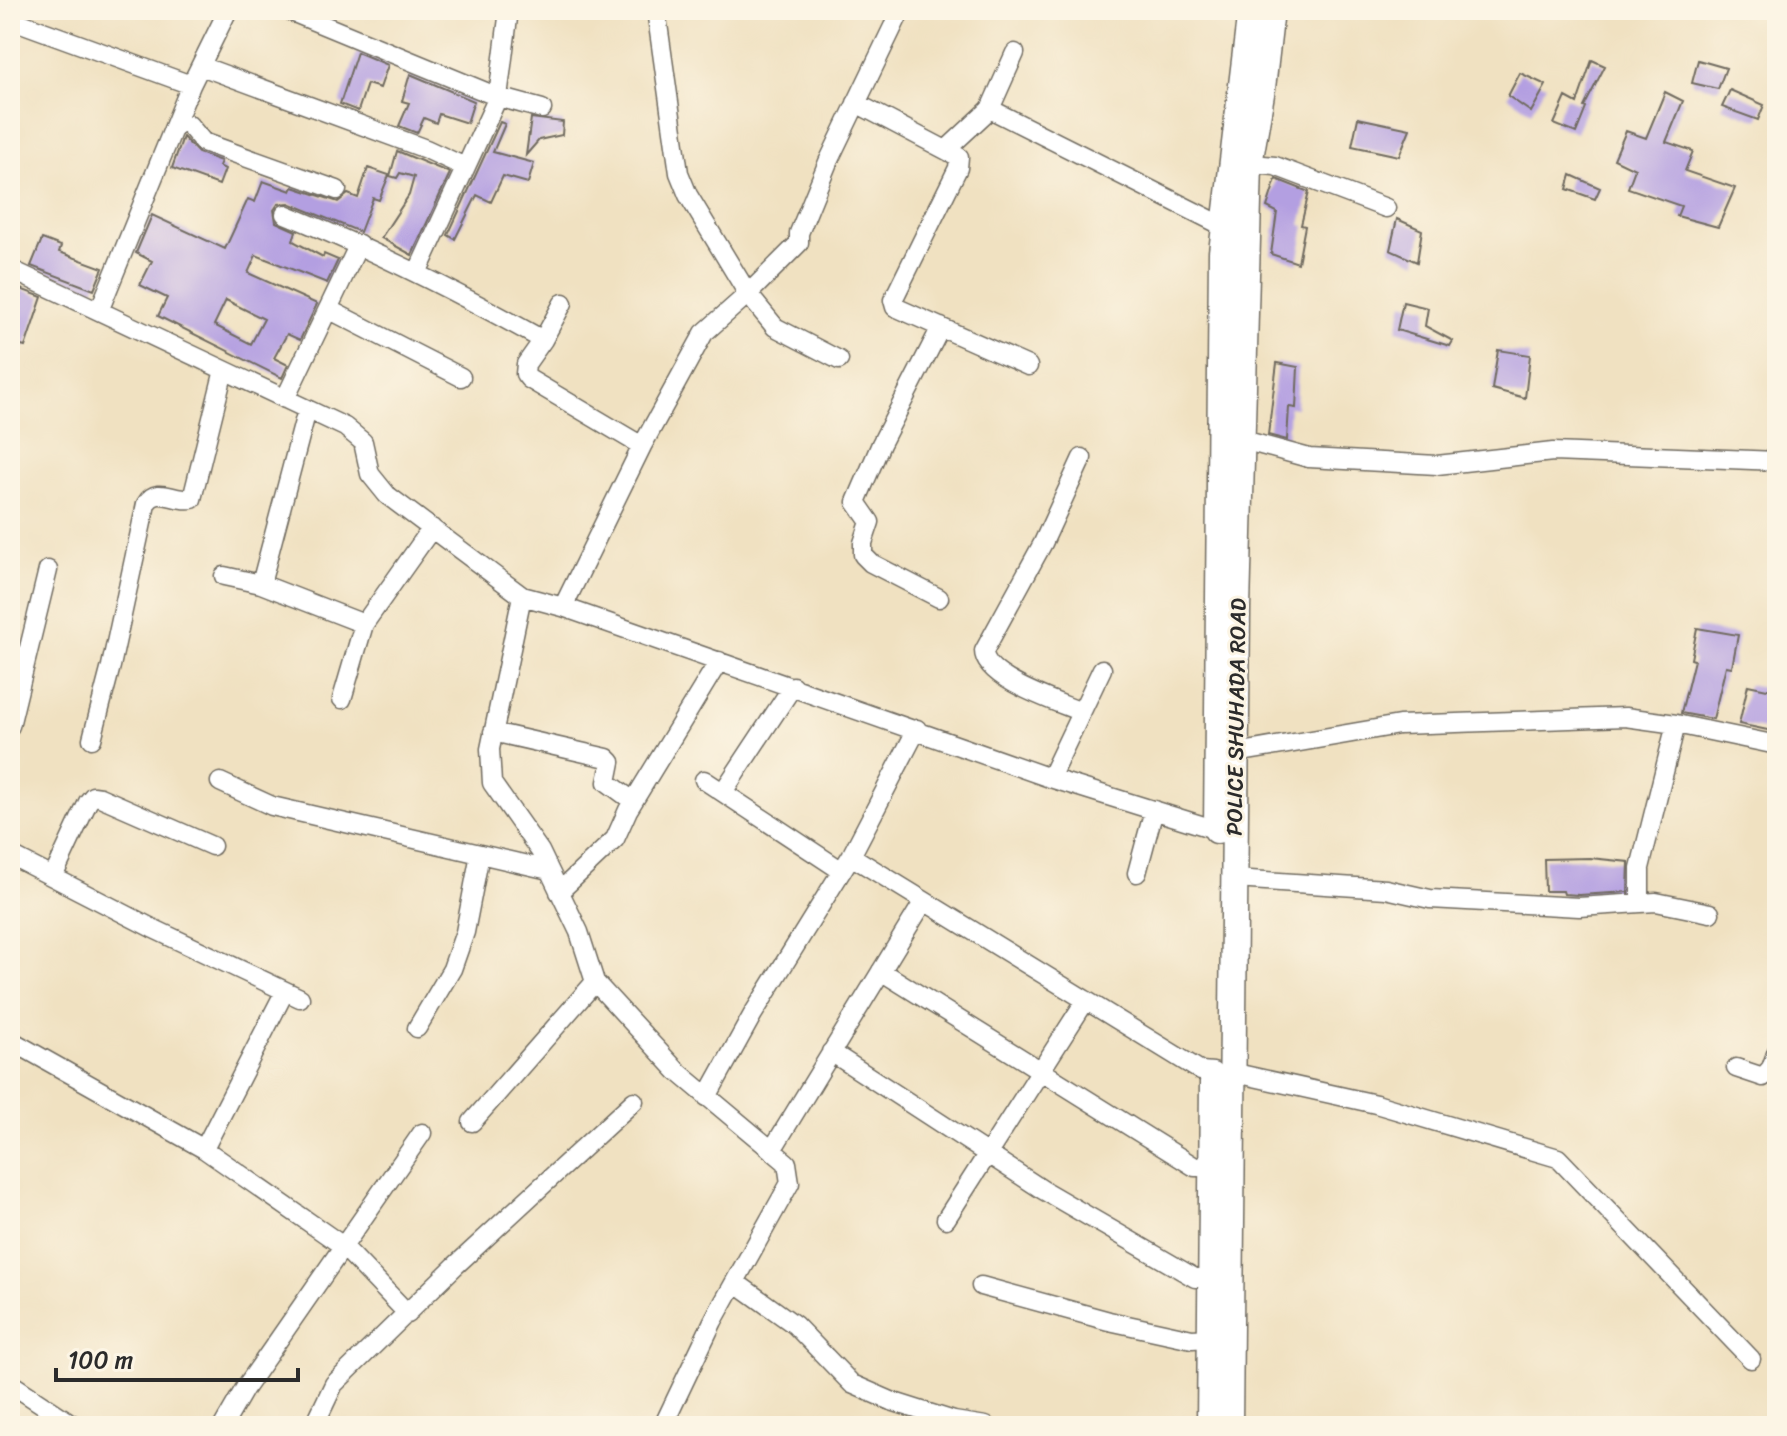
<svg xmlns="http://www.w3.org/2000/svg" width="1787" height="1436" font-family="Sriracha,sans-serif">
  <rect width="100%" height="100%" fill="#fcf5e5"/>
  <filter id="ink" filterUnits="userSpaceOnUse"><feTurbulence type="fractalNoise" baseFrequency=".0125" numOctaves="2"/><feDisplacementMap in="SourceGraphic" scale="16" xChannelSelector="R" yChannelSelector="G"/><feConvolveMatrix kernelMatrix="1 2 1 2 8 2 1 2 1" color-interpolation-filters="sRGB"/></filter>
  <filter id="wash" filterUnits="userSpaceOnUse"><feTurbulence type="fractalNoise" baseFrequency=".006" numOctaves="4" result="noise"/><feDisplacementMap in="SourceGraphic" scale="32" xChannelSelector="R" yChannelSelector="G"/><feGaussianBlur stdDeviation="1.8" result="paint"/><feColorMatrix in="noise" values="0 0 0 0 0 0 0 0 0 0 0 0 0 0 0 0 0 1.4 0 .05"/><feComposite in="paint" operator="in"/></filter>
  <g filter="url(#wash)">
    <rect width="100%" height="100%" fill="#f0e1c1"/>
    <g id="blocks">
      <path fill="#b39fe1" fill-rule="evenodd" d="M357 52 388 65 380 88 367 84 358 111 340 104Z
        M1592 60 1605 66 1584 107 1586 108 1576 133 1554 124 1566 97 1577 103Z
        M1698 60 1726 68 1718 89 1692 83Z
        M1520 73 1546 85 1531 112 1508 96Z
        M410 74 474 101 467 123 439 114 436 123 424 118 417 133 399 126 409 103 402 101Z
        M1730 90 1764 105 1758 120 1722 107Z
        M1665 92 1683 101 1666 142 1693 151 1685 171 1735 188 1718 227 1677 216 1681 206 1628 188 1635 169 1614 159 1626 131 1646 138Z
        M531 118 563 122 562 135 539 140 526 155Z
        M1358 118 1410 129 1399 156 1352 146Z
        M500 122 505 124 493 152 534 163 528 183 503 176 491 202 477 195 455 239 448 235Z
        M183 137 198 153 221 161 219 166 225 169 219 185 172 168Z
        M397 151 450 173 412 255 381 238 409 195 414 177 400 173 397 178 390 176Z
        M368 168 389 175 379 200 373 198 360 232 289 203 278 204 274 210 276 222 296 231 293 241 323 257 324 254 338 260 327 283 256 255 248 273 317 304 300 340 287 334 274 358 288 365 282 378 158 316 167 298 140 285 152 261 136 253 152 215 225 249 248 199 255 202 263 181 291 191 293 187 338 202 348 194 358 198ZM226 300 264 319 251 344 214 325Z
        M1571 175 1600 188 1595 199 1567 189Z
        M1276 179 1309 192 1301 225 1305 226 1298 263 1271 254 1277 212 1267 207Z
        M1397 219 1422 230 1417 262 1390 250Z
        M42 239 61 246 59 252 103 268 94 290 31 266Z
        M10 285 42 297 25 347 10 343Z
        M1403 302 1428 308 1425 326 1453 341 1450 346 1397 330Z
        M1498 350 1530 355 1525 398 1492 389Z
        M1277 363 1298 367 1296 408 1289 407 1287 440 1268 435Z
        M1697 628 1738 635 1732 667 1726 666 1713 719 1681 713 1694 660 1691 659Z
        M1748 685 1777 691V732L1739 724Z
        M1590 858 1629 862 1628 892 1579 895 1564 894 1563 891H1545L1544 859Z"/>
    </g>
  </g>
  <g filter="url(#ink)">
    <use href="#blocks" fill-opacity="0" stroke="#706b60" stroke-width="2"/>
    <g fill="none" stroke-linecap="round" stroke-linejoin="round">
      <g stroke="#706b60" stroke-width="21">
        <path id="street" d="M287 10 498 97 542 109
          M656 10 679 173 688 195 748 294 775 327 839 360
          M10 19 191 85
          M201 66 426 149 465 167
          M856 103 959 157 958 168 893 300 895 307 1028 366
          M990 109 1225 227
          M177 120 189 125 203 142 337 190
          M946 150 990 109 1015 53
          M1240 163 1275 166 1386 208
          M285 214C374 250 459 293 543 340
          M10 269 345 427 363 442 370 474 387 495 522 596 563 607 1050 778 1217 830
          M417 273 498 97 509 10
          M563 303 543 340 526 364 525 374 529 379 642 446
          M328 309 461 377
          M99 311 191 85 228 10
          M285 399 359 244
          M1243 440 1309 458 1437 465 1553 452 1777 461
          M224 576 261 584 364 624
          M261 584 307 410
          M522 596 490 749 492 783 540 851 579 932 595 982 677 1071 787 1163 790 1183 713 1321 663 1426
          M939 598 871 563 863 555V543L870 522 856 502 881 444 941 327
          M563 607 642 446 704 333 748 294 799 243V233L828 162 901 10
          M342 699 364 624 432 528
          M1081 712C1058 702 984 679 984 651L1043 543 1082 458
          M10 726 48 570
          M493 732 607 758 611 762 607 782 633 801
          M92 739 111 666 146 504C157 485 174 502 192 499L224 370
          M1236 753 1399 725 1625 717 1676 724 1777 745
          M1050 778 1102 669
          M704 780 842 871
          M220 782 272 806 549 870
          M723 792 793 686
          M10 855 152 928 300 998
          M851 856 1201 1071 1213 1072
          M1137 873 1154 810
          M53 877 88 802 93 796 100 797 212 846
          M1234 879 1386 889 1430 899 1579 907 1656 902 1710 913
          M559 892 615 839 628 810 719 661
          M1640 903V868L1676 724
          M881 971 1195 1167H1211
          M417 1028 452 969 465 932 480 854
          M10 1040 204 1149 343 1246 408 1314
          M831 1052 1043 1190 1195 1278H1210
          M1736 1068 1763 1077 1771 1068 1777 1051
          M1231 1072 1376 1104 1558 1158 1751 1359
          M707 1097 753 1014 851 856 917 729
          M472 1122 595 982
          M204 1149 285 991
          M772 1150 924 901
          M946 1219 1086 1000
          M735 1282 795 1325 852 1384 891 1401 954 1421 986 1426
          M981 1286 1109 1321 1192 1339 1210 1338
          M10 1383 75 1426
          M223 1426 245 1388 422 1133
          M314 1426 334 1384 455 1266 634 1101"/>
      </g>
      <g stroke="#706b60" stroke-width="29">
        <path id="secondary" d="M1217 830 1222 252 1251 10
          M1210 1426 1213 1082
          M1229 1426 1237 608 1249 164 1262 88 1271 10"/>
      </g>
      <use href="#street" stroke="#fff" stroke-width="18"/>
      <use href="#secondary" stroke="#fff" stroke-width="26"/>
    </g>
  </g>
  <g text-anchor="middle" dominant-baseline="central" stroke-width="6" stroke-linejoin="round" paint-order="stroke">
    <g font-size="22" fill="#2b2b2b" stroke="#fcf5e5">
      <text transform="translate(1236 717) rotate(-89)">POLICE SHUHADA ROAD</text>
    </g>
  </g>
  <rect width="1787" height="1436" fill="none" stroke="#fcf5e5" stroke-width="40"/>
  <path d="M56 1368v12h242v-12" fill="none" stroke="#2b2b2b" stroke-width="4"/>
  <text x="68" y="1368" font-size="24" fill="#2b2b2b" stroke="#fcf5e5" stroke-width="6" paint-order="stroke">100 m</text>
</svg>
